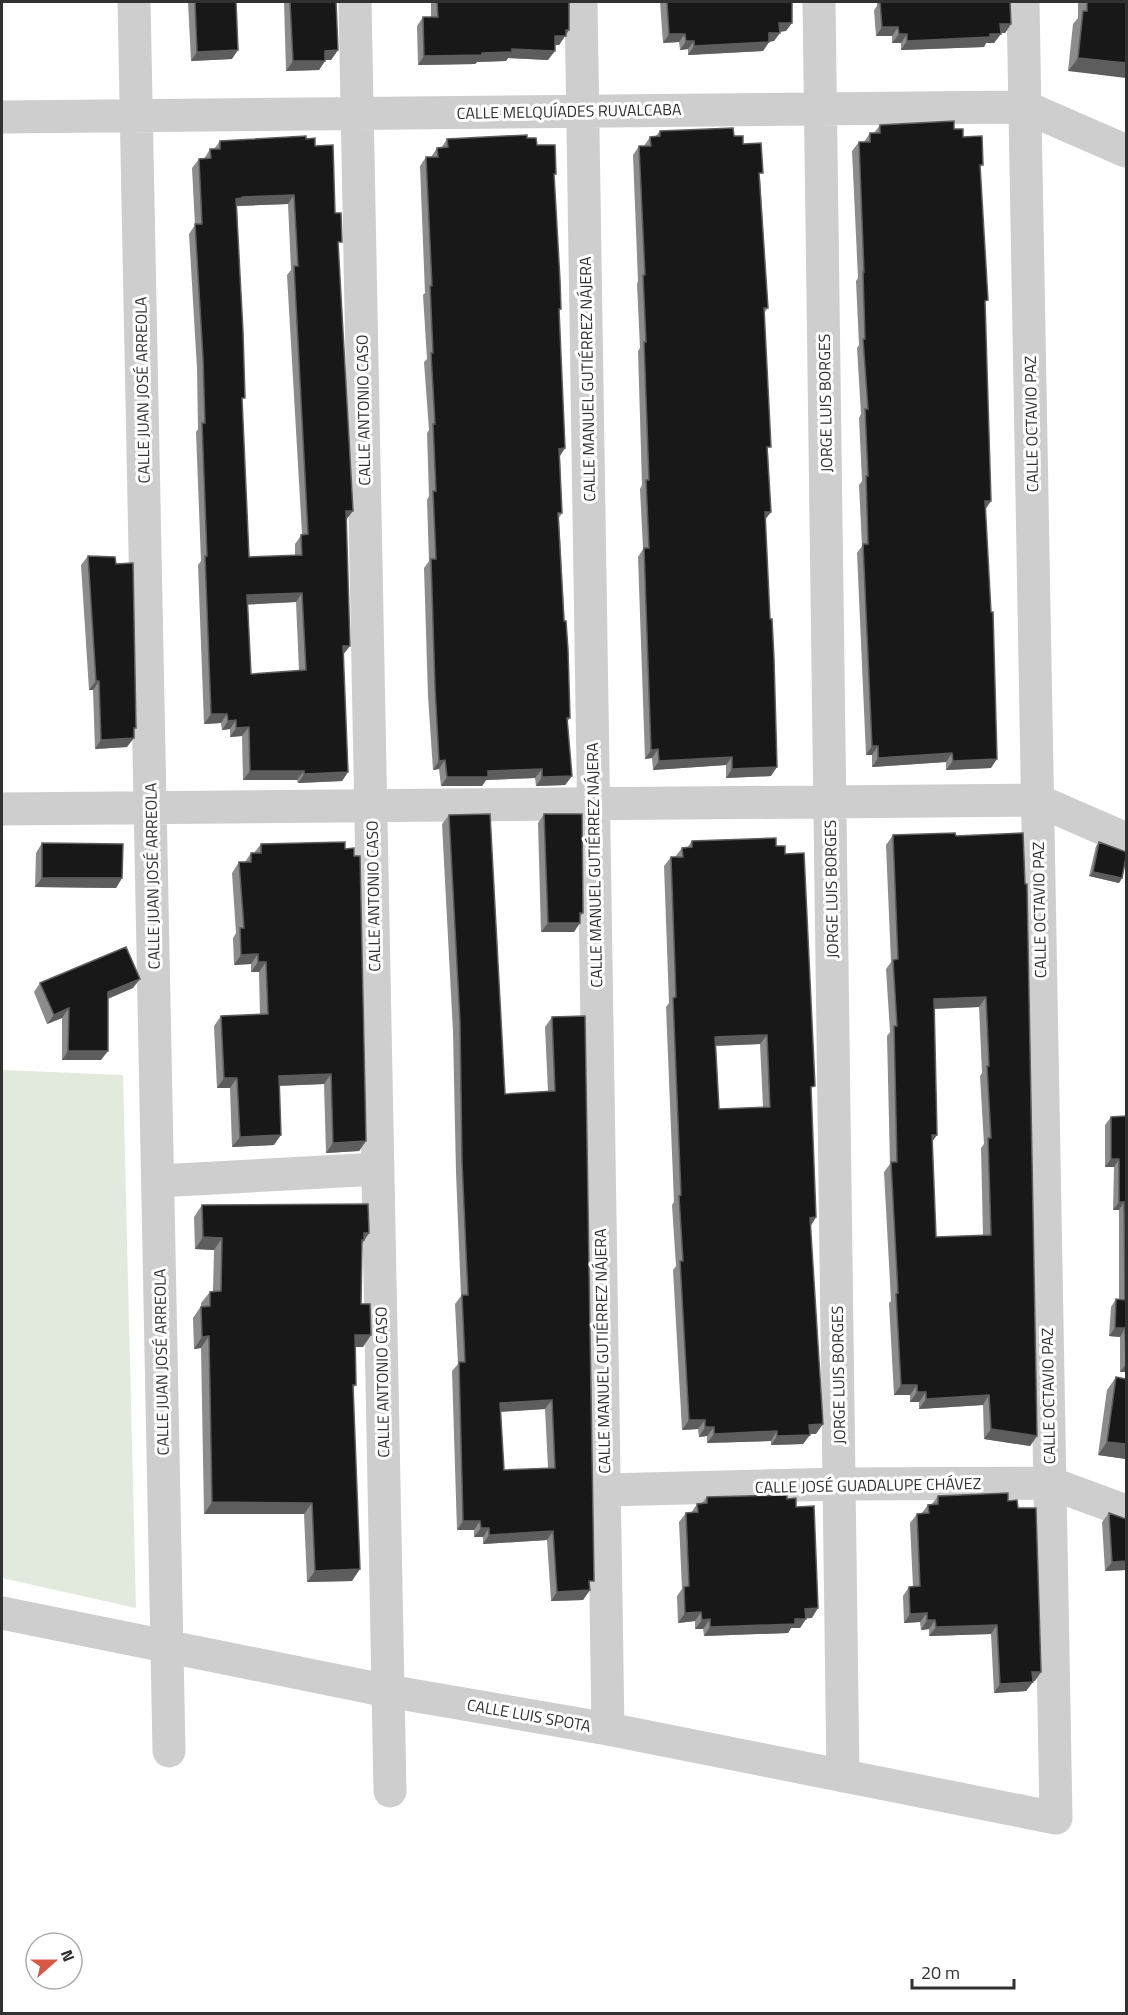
<svg xmlns="http://www.w3.org/2000/svg" width="1128" height="2015" font-family="'Titillium Web',sans-serif">
  <rect width="100%" height="100%" fill="#fff"/>
  <path fill="#e2eade" d="M2 1070 123 1075 136 1608 2 1578Z"/>
  <g fill="none" stroke-linecap="round" stroke-linejoin="round">
    <path stroke="#cecece" stroke-width="33" d="M134 2 169 1751
      M355 2 390 1791
      M581 2 608 1729
      M819 2 843 1776
      M2 117 1025 107 1126 151
      M2 809 1037 800 1126 839
      M158 1181 378 1169
      M604 1490 839 1484 1050 1483 1126 1511
      M2 1613 388 1691 608 1729 1056 1818 1023 2"/>
  </g>
  <path fill="#8c8c8c" fill-rule="evenodd" d="M188 2H236L232 59 191 61Z
    M284 2H336L338 50 331 60H325L319 70 286 71Z
    M431 2H569V30L559 45H555L548 60 508 58 506 61 477 62 475 64 418 65 417 26 423 17H431Z
    M660 2H792L786 31 780 32 774 41 769 42 763 51 688 55V49L680 50 679 42 663 43Z
    M877 2H1010L1011 24 1005 33H1001L994 43H986L984 47 901 50V43H892V36H876L874 10 877 6Z
    M1078 2H1126L1068 71 1073 24 1078 18Z
    M880 125 954 129 963 137 980 169 985 305V509L991 768 946 770V762L872 767V755H866L857 553 862 546 859 485 862 481 859 418 861 414 857 348 859 345 856 281 858 278 852 151 859 142H864L870 133H874Z
    M660 131 734 136 743 144 760 177 768 308 764 313 768 452 771 512 765 519 771 776 726 778V765L653 770 652 758 645 759 638 557 643 549 640 489 642 485 638 351 640 348 637 284 638 281 633 155 639 146H644L650 137 656 136Z
    M527 138 537 145 554 178 561 309 559 312 565 448 560 456 562 513 559 518 570 718 567 722 572 776 565 785 536 786 535 778 486 780 482 786H441L439 769 433 770 428 696 424 568 429 561 427 500 429 496 427 433 429 430 424 362 427 359 423 295 425 293 420 166 426 157H431L437 148H441L447 139Z
    M306 139 315 146 335 213 338 248 346 520 343 655 348 772 342 781 298 783 297 780H243L242 736 230 737V729L222 730 221 723 204 724 198 565 201 561 196 432 198 429 197 368 189 234 195 225 192 168 199 159H204L210 149H214L220 141ZM288 204 291 270 287 275 302 534 295 544V555L249 557 242 402 237 206ZM296 602 299 671 251 674 248 604Z
    M88 556 127 747 95 749 93 690H89L81 565Z
    M544 814 583 913 580 917 574 932H541L538 823Z
    M449 815 505 1094 548 1092 545 1027 552 1017 590 1590 583 1600 551 1601 547 1540 483 1544V1537H474V1530H457L452 1371 458 1364 455 1304 461 1296 456 1172 453 1032 442 824ZM545 1409 548 1468 504 1470 501 1412Z
    M1023 833 1037 1436 1030 1446 984 1439 983 1405 919 1409V1402H910V1395H894L889 1303 891 1301 884 1172 890 1164 887 1036 890 1032 886 969 891 962 886 845 893 835 956 836ZM979 1007 982 1073 980 1076 984 1144 981 1148 983 1235 936 1237 932 1142 934 1009Z
    M692 841 776 846 785 854 811 1092 816 1217 811 1225 816 1434H810L803 1444 771 1445V1441L707 1443V1436L699 1437 698 1429 682 1430 673 1270 676 1266 672 1205 674 1202 666 1007 669 1003 664 866 671 857H675L682 848H687ZM760 1044 763 1107 719 1109 716 1046Z
    M1099 842 1122 878 1119 883 1089 876 1096 846Z
    M42 843 122 878 116 888 35 887 36 853Z
    M261 844 366 1141 359 1151 326 1153 324 1084 279 1086 274 1145 232 1147 230 1088H217L214 1026 221 1016 260 1015 259 972H251V964L234 965 233 938 236 933 232 873 239 862H245L251 853H254Z
    M40 983 133 988 108 999 101 1060H62V1018L47 1024 34 992Z
    M1126 1116V1372H1120V1337L1109 1336 1111 1307 1116 1299H1119V1210H1113L1114 1167H1105V1125L1111 1117Z
    M202 1205 369 1233 362 1244 361 1304 363 1347H355L356 1385 353 1388 352 1581 307 1582 304 1514H204L201 1348 194 1349 193 1318 201 1306V1303L210 1292 213 1291 214 1250 195 1249 194 1217Z
    M1116 1377 1126 1379V1459L1098 1455 1107 1390Z
    M938 1496 1008 1501 1035 1681H1033L1026 1691 994 1693 991 1634 929 1636V1629L921 1630 920 1622 904 1623 903 1596 909 1587H913L910 1523 917 1514H921L928 1505 932 1504Z
    M707 1497 787 1499 796 1507 812 1618H806L800 1628H791L788 1633 704 1636 703 1629H695V1621L678 1623 677 1596 682 1589 679 1522 686 1513H691L697 1504 702 1503Z
    M1109 1513 1126 1570 1105 1571 1102 1522Z"/>
  <path fill="#5d5d5d" d="M779 23H792L786 31 773 32Z
    M1000 24H1011L1005 33H994Z
    M882 27H898L892 36H876Z
    M566 30H569L559 45H549L555 36Z
    M769 33H780L774 41 763 42Z
    M669 34H685L679 42 663 43Z
    M899 34H907L901 43H892Z
    M990 34H1001L994 43H986L984 47 901 50 907 41Z
    M686 41H694L688 49 680 50Z
    M769 42 763 51 688 55 694 46Z
    M512 49 555 51 548 60 508 58 506 61 477 62 475 64 418 65 424 56 482 53Z
    M238 50 232 59 191 61 197 52Z
    M338 50 331 60H319L325 51Z
    M1078 58 1126 63V78L1068 71Z
    M293 61H325L319 70 286 71Z
    M294 195 288 204 237 206 236 199 242 197Z
    M565 448 559 457V449Z
    M985 501H991L985 510Z
    M346 511H353L346 520Z
    M765 512H771L764 521Z
    M302 593 296 602 241 605 247 595Z
    M343 646H350L343 655Z
    M96 681H99L93 690H89Z
    M211 714H227L221 723 204 724Z
    M236 720 230 729 222 730 228 721Z
    M249 727 242 736 230 737 236 728Z
    M134 738 127 747 95 749 101 740Z
    M872 746H878L872 755H866Z
    M658 749 652 758 645 759 651 750Z
    M952 753 946 762 872 767 878 758Z
    M732 757 726 765 653 770 659 761Z
    M997 759 991 768 946 770 953 761Z
    M445 760 439 769 433 770 439 761Z
    M777 767 771 776 726 778 732 769Z
    M542 769 535 778 486 780 482 786H441L447 777 488 771Z
    M250 771H304L297 780H243Z
    M348 772 342 781 298 783 304 774Z
    M572 776 565 785 536 786 542 777Z
    M1093 872 1122 878 1119 883 1089 876Z
    M42 878H122L116 888 35 887Z
    M548 923H580L574 932H541Z
    M258 954 251 964 234 965 241 955Z
    M258 962H266L259 972H251Z
    M140 979 133 988 102 1001 108 992Z
    M986 997 979 1007 927 1009 934 999Z
    M69 1008 62 1018 47 1024 54 1015Z
    M767 1035 760 1044 709 1046 715 1037Z
    M68 1051H108L101 1060H62Z
    M331 1074 324 1084 272 1086 279 1076Z
    M224 1078H237L230 1088H217Z
    M281 1135 274 1145 232 1147 240 1137Z
    M932 1135H937L930 1145Z
    M366 1141 359 1151 326 1153 333 1143Z
    M1111 1159H1119L1114 1167H1105Z
    M1119 1202H1124L1119 1210H1113Z
    M816 1217 810 1227V1218Z
    M364 1233H369L356 1252Z
    M203 1237 222 1238 214 1250 195 1249Z
    M1115 1328H1125L1120 1337 1109 1336Z
    M355 1335H371L363 1347H346Z
    M209 1336 201 1348 194 1349 202 1337Z
    M1126 1364V1372H1120Z
    M901 1385H917L910 1395H894Z
    M917 1392H926L919 1402H910Z
    M989 1395 983 1405 919 1409 926 1399Z
    M552 1400 545 1409 494 1412 500 1403Z
    M689 1420H705L698 1429 682 1430Z
    M823 1424 816 1434H803L809 1425Z
    M705 1427H714L707 1436 699 1437Z
    M991 1429 1037 1436 1030 1446 984 1439Z
    M777 1431 771 1441 707 1443 714 1434Z
    M810 1435 803 1444 771 1445 777 1436Z
    M1107 1442 1126 1444V1459L1098 1455Z
    M212 1502 312 1503 304 1514H204Z
    M463 1521H480L474 1530H457Z
    M481 1528H489L483 1537H474Z
    M553 1531 547 1540 483 1544 489 1535Z
    M1126 1561V1570L1105 1571 1112 1562Z
    M360 1569 352 1581 307 1582 315 1571Z
    M590 1590 583 1600 551 1601 557 1592Z
    M818 1608 812 1618 799 1619 805 1609Z
    M701 1612 695 1621 678 1623 685 1613Z
    M927 1613 920 1622 904 1623 910 1614Z
    M710 1619 703 1629H695L702 1620Z
    M795 1619H806L800 1628H791L788 1633 704 1636 710 1627Z
    M927 1620H935L929 1629 921 1630Z
    M997 1625 991 1634 929 1636 936 1627Z
    M1032 1672H1041L1035 1681H1026Z
    M1033 1682 1026 1691 994 1693 1000 1684Z"/>
  <path fill="#181818" stroke="#5d5d5d" stroke-width="1.5" fill-rule="evenodd" d="M195 2H236L238 50 197 52Z
    M290 2H336L338 50 325 51V61H293Z
    M437 2H569V30H566V36H555V51L512 49V52L482 53V55L424 56 423 17H438Z
    M667 2H792V23H779L780 33H769V42L694 46V41H686L685 34H669Z
    M880 2H1010L1011 24H1000L1001 34H990V37L907 41V34H899L898 27H882Z
    M1087 2H1126V63L1078 58 1083 11H1087Z
    M954 121V129H963V137L982 136 983 165H980L988 300 985 301 991 501H985L991 612H993L997 759 953 761 952 753 878 758V746H872L863 544H868L866 476H868L865 409H868L863 339H865L863 272H864L859 142H870V133H880V125Z
    M733 128 734 136H743V144L761 143 763 173H759L768 308H764L771 447H767L771 512H765L770 619H772L774 659 777 767 732 769V757L659 761 658 749 651 750 644 548H649L646 480H649L644 342H646L643 275H645L639 146H651L650 137 660 136V131Z
    M527 135V138H536L537 145H555L556 174H554L560 280 561 309H559L565 448 559 449 562 513H558L564 621H566L568 650 570 718H567L572 776 542 777V769L488 771V777H447L445 760 439 761 435 687 431 559H436L433 491H436L433 424H435L431 353H433L430 286H432L426 157H438L437 148 448 147 447 139Z
    M306 136V139L315 138V146L333 145 335 213H341L342 242H338L353 511H346L350 646H343L348 772 304 774V771H250L249 727 236 728V720L228 721 227 714H211L205 556H207L202 423H205L203 358 195 224H202L199 159 211 158 210 149H220V141ZM294 195 298 266H294L308 534 301 535 302 555 249 557 242 398H245L243 332 236 199 242 198V197ZM302 593 306 670 251 674 247 595Z
    M88 556 115 557 116 564 133 563 136 728H134V738L101 740 99 681H96Z
    M490 814 505 1094 555 1091 552 1017 585 1016 594 1581H589L590 1590 557 1592 553 1531 489 1535V1528H481L480 1521H463L459 1362H465L462 1295H468L462 1162 460 1022 449 815ZM552 1400 555 1468 504 1470 500 1403Z
    M544 814H582L583 913H580V923H548Z
    M955 833 956 836 1023 833 1025 884H1027L1037 1436 991 1429 989 1395 926 1399V1392H917V1385H901L896 1294 898 1293 891 1162H897L894 1026H897L893 960 898 959 893 835ZM986 997 989 1066H987L991 1138H988L991 1235 936 1237 932 1135H937L934 999Z
    M776 838V846H785V854L804 853 815 1086 811 1087 816 1217 810 1218 823 1424 809 1425 810 1435 777 1436V1431L714 1434V1427H705V1420H689L680 1261H683L679 1196 681 1195 673 998 676 997 671 857H683L682 848 692 847V841ZM767 1035 770 1107 719 1109 715 1037Z
    M345 842V849L354 848V856H360L366 1141 333 1143 331 1074 279 1076 281 1135 240 1137 237 1078H224L221 1016 268 1014 266 962H258V954L241 955 240 928H244L239 862H251V853H261V844Z
    M1099 842 1126 852V857L1122 878 1093 872Z
    M42 843 123 844 122 878H42Z
    M126 947 140 979 108 992V1051H68L69 1008 54 1015 40 983Z
    M1126 1116V1364L1125 1328H1115L1116 1299 1125 1300 1124 1202H1119V1159H1111V1117Z
    M368 1204 369 1233H364V1240H362L361 1304H370L371 1335H355L356 1385H353L360 1569 315 1571 312 1503 212 1502 209 1336 202 1337 201 1307 210 1306V1292L221 1291 222 1238 203 1237 202 1205Z
    M1116 1377 1126 1379V1444L1107 1442Z
    M1008 1493V1501L1017 1500 1018 1508H1036L1041 1672H1032L1033 1682 1000 1684 997 1625 936 1627 935 1620H927V1613L910 1614 909 1587 920 1586 917 1514 929 1513 928 1505 938 1504V1496Z
    M787 1495V1499L796 1498V1507L814 1506 818 1608 805 1609 806 1619H795V1624L710 1627V1619L702 1620 701 1612 685 1613 684 1587 689 1586 686 1513 698 1512 697 1504 707 1503V1497Z
    M1109 1513 1126 1519V1561L1112 1562Z"/>
  <g text-anchor="middle" dominant-baseline="central" stroke-width="6" stroke-linejoin="round" paint-order="stroke">
    <g font-size="16" fill="#313131" stroke="#fff">
      <text transform="translate(569 111) rotate(-1)">CALLE MELQUÍADES RUVALCABA</text>
      <text transform="translate(587 379) rotate(-91)">CALLE MANUEL GUTIÉRREZ NÁJERA</text>
      <text transform="translate(142 390) rotate(-91)">CALLE JUAN JOSÉ ARREOLA</text>
      <text transform="translate(825 403) rotate(-91)">JORGE LUIS BORGES</text>
      <text transform="translate(363 410) rotate(-91)">CALLE ANTONIO CASO</text>
      <text transform="translate(1031 424) rotate(-91)">CALLE OCTAVIO PAZ</text>
      <text transform="translate(594 865) rotate(-91)">CALLE MANUEL GUTIÉRREZ NÁJERA</text>
      <text transform="translate(152 876) rotate(-91)">CALLE JUAN JOSÉ ARREOLA</text>
      <text transform="translate(831 889) rotate(-91)">JORGE LUIS BORGES</text>
      <text transform="translate(373 896) rotate(-91)">CALLE ANTONIO CASO</text>
      <text transform="translate(1039 910) rotate(-91)">CALLE OCTAVIO PAZ</text>
      <text transform="translate(602 1351) rotate(-91)">CALLE MANUEL GUTIÉRREZ NÁJERA</text>
      <text transform="translate(161 1362) rotate(-91)">CALLE JUAN JOSÉ ARREOLA</text>
      <text transform="translate(838 1375) rotate(-91)">JORGE LUIS BORGES</text>
      <text transform="translate(382 1382) rotate(-91)">CALLE ANTONIO CASO</text>
      <text transform="translate(1048 1396) rotate(-91)">CALLE OCTAVIO PAZ</text>
      <text transform="translate(868 1485) rotate(-1)">CALLE JOSÉ GUADALUPE CHÁVEZ</text>
      <text transform="translate(529 1715) rotate(10)">CALLE LUIS SPOTA</text>
    </g>
  </g>
  <rect width="1128" height="2015" fill="none" stroke="#313131" stroke-width="6"/>
  <g transform="translate(54 1961) rotate(69)"><circle r="28" fill="#ffffff" stroke="#adadad" stroke-width="1.5"/>
  <path d="M0-4.5L10 22L0 15L-10 22Z" fill="#d65845"/>
  <text y="-9" font-size="16" font-weight="bold" text-anchor="middle" fill="#313131">N</text>
  </g>
  <path d="M912 1979v9h102v-9" fill="none" stroke="#313131" stroke-width="3"/>
  <text x="921" y="1979" font-size="18" fill="#313131" stroke="#ffffff" stroke-width="4.5" paint-order="stroke">20 m</text>
</svg>
